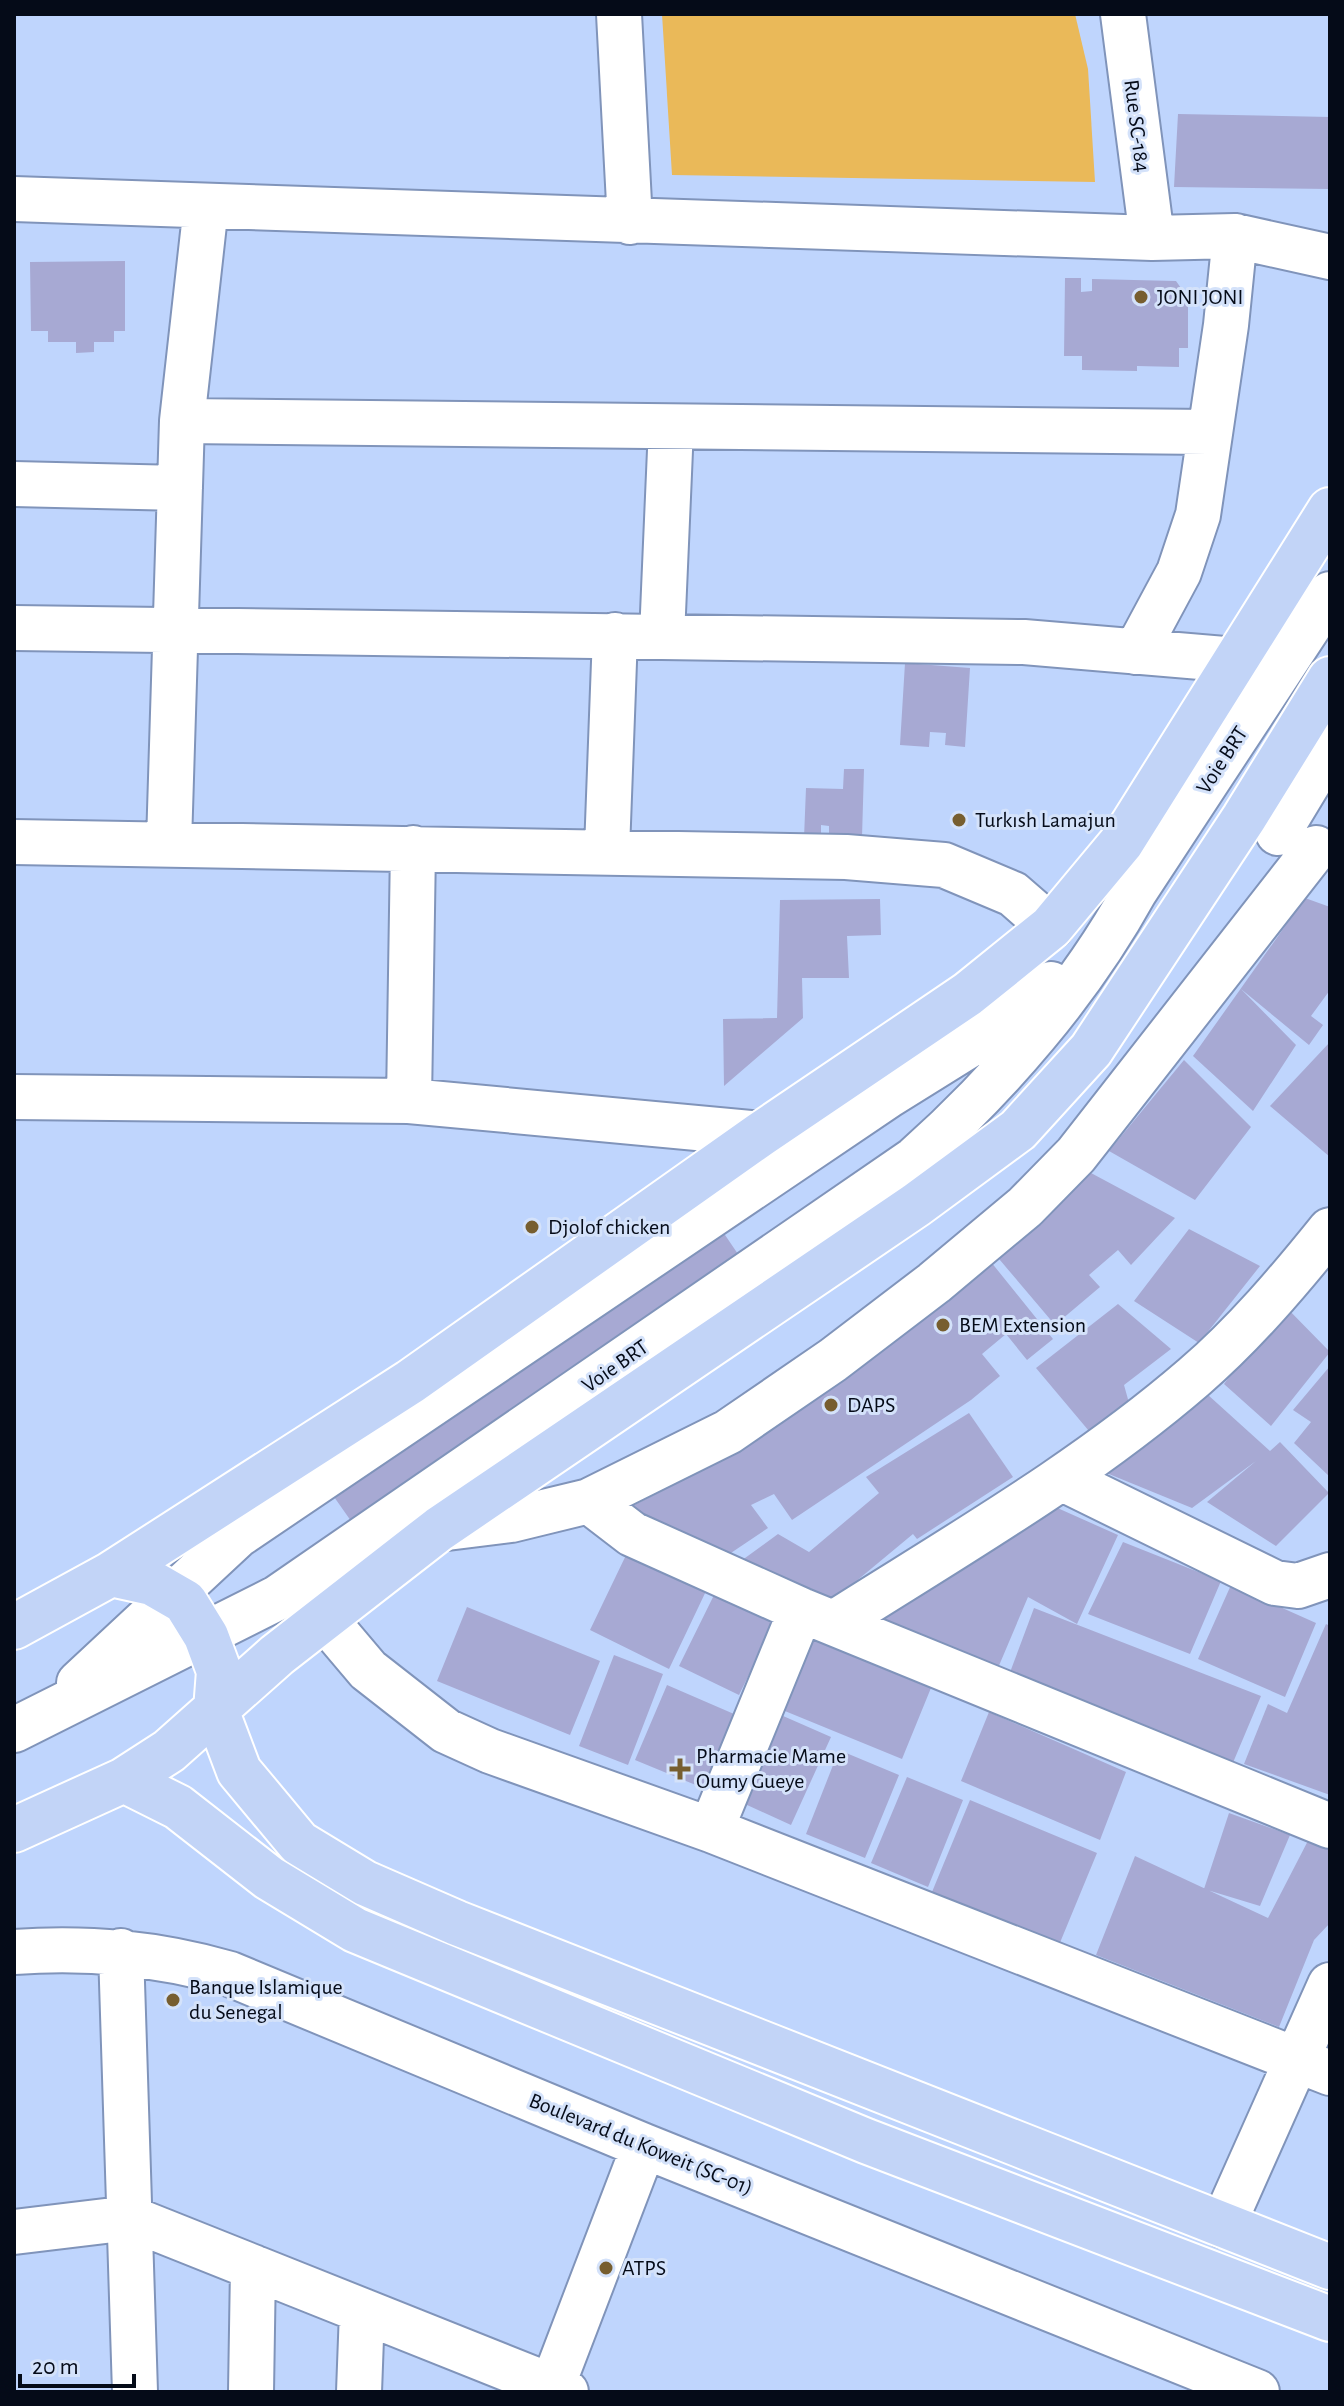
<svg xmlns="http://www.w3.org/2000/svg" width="1344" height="2406" font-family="'Alegreya Sans',sans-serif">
  <rect width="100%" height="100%" fill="#bfd5fd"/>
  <path fill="#eab959" d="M662 14H1075L1088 69 1095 182 672 175Z"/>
  <path fill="#a7a9d3" d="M1178 114 1330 117V189L1174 187Z
    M125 261V331H114V342H94V352L76 353V342H48V331H31L30 262Z
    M1065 278H1081V292L1092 291V279L1176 281 1188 298V348H1179V367L1137 366V371L1082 370V356H1064Z
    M905 663 970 668 965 747 945 745 946 733 930 732 929 747 900 745Z
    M844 769H864L862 837 829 836V826L821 825V838H804L806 788 843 789Z
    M1305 898 1330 907V990L1311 1016 1323 1025 1309 1045 1241 989 1296 1045 1253 1111 1193 1056Z
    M880 899 881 935 847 936 849 978H802L803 1018 724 1086 723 1019 777 1018 780 900Z
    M1330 1042V1157L1270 1106Z
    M1184 1060 1251 1127 1195 1200 1109 1151Z
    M1091 1173 1175 1218 1131 1265 1118 1250 1089 1275 1100 1287 1055 1325 994 1253Z
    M1189 1229 1260 1266 1199 1343 1134 1301Z
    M723 1232 742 1260 351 1521 332 1494Z
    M991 1262 1053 1339 1027 1360 1006 1334 982 1354 1000 1376 971 1400 792 1520 774 1494 751 1505 768 1528 710 1567 613 1516 718 1462Z
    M1282 1303 1330 1352 1271 1426 1224 1384Z
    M1118 1304 1171 1349 1124 1385 1131 1410 1094 1437 1036 1368Z
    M1330 1366V1477L1294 1443 1311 1422 1293 1410Z
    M1197 1385 1270 1451 1280 1442 1329 1493 1276 1546 1207 1502 1256 1461 1192 1508 1104 1472Z
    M969 1413 1013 1477 917 1539 913 1534 819 1612 723 1574 778 1534 809 1552 879 1493 866 1477Z
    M1044 1502 1118 1535 1077 1624 1028 1597 995 1675 880 1638 885 1611Z
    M1123 1542 1221 1581 1190 1654 1088 1614Z
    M628 1551 707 1589 669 1669 590 1630Z
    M1231 1585 1316 1623 1285 1697 1198 1659Z
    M715 1593 775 1622 739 1695 679 1666Z
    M467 1607 600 1661 570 1735 437 1681Z
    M1034 1608 1261 1696 1232 1765 1122 1724 1113 1713 1009 1675Z
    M1326 1624 1330 1626V1795L1244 1764 1268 1704 1287 1713Z
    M811 1633 933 1683 902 1759 780 1709Z
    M614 1655 663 1674 628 1765 579 1746Z
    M667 1685 734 1714 703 1788 635 1760Z
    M774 1712 831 1737 791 1825 734 1799Z
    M989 1712 1126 1772 1100 1840 961 1781Z
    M839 1750 899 1775 865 1858 806 1834Z
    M907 1777 963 1800 928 1887 871 1863Z
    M970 1800 1097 1853 1059 1945 932 1892Z
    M1229 1813 1290 1835 1260 1906 1204 1889Z
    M1312 1833 1330 1840V1923L1314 1940 1279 2027 1096 1955 1135 1856 1268 1918Z"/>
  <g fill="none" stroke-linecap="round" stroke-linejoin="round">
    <g stroke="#8094ba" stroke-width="48">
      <path id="minor" d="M619 14 630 222
        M1123 14 1152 238
        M14 199 1152 238 1235 236 1330 257
        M182 421 1208 432
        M14 484 180 488
        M14 628 1024 642 1236 660
        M662 636 671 427
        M1136 652 1179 572 1198 515 1226 325 1235 236
        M1278 833 1330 747
        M14 842 846 857 944 865 1013 894 1051 927
        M169 843 182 421 206 206
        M607 850 615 635
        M14 1097 409 1101 761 1134
        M409 1101 413 848
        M1063 1479 1275 1583 1298 1586 1330 1575
        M589 1501 632 1534 801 1610 1330 1826
        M439 1529 511 1520 589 1501 728 1432 833 1360 934 1283 1025 1207 1076 1155 1316 848
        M324 1618 368 1670 446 1731 490 1751 711 1830 1330 2073
        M834 1623C957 1545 1084 1472 1194 1377 1244 1334 1289 1281 1330 1230
        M79 1683 238 1535 889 1095 979 1039 1051 984
        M14 1730 277 1598 915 1159C1000 1083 1080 991 1135 891L1330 594
        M711 1830 801 1610
        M121 1951 135 2392
        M14 1952C89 1947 157 1953 230 1974L644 2146 1257 2392
        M1223 2225 1330 1985
        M14 2232 130 2218 566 2392
        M251 2392 253 2267
        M359 2392 362 2311
        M550 2392 644 2146"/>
    </g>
    <g stroke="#fff" stroke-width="48">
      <path id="major" d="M111 1574 152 1583 185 1602 206 1636 219 1671 216 1710 239 1771 299 1843 365 1883 457 1923 1330 2267
        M14 1627 111 1574 410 1382 761 1134 968 994 1051 927 1121 843 1330 510
        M124 1780 178 1807 269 1878 355 1930 866 2141 1330 2319
        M14 1830 124 1780 169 1751 277 1655 439 1529 916 1205 1018 1130 1091 1050 1244 818 1330 679"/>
    </g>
    <use href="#minor" stroke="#fff" stroke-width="44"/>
    <use href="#major" stroke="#c2d4f7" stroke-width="44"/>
  </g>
  <g fill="#775e2f" stroke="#d4e2fa" stroke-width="3">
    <circle cx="1141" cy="297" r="8"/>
    <circle cx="959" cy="820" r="8"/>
    <circle cx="532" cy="1227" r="8"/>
    <circle cx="943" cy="1325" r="8"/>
    <circle cx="831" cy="1405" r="8"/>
    <path d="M676 1757h8v8h8v8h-8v8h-8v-8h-8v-8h8z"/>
    <circle cx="173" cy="2000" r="8"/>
    <circle cx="606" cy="2268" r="8"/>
  </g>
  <g text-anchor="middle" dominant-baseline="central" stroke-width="6" stroke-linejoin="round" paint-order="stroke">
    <g font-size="22" fill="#050b18" stroke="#d4e2fa">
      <text transform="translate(1137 126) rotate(83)">Rue SC-184</text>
      <text transform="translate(1222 760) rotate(-57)">Voie BRT</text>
      <text transform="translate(615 1366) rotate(-35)">Voie BRT</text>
      <text transform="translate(641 2144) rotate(22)">Boulevard du Koweit (SC-01)</text>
    </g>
    <g font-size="22" fill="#050b18" stroke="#d4e2fa" text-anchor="start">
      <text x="1157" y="297">JONI JONI</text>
      <text x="975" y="820">Turkısh Lamajun</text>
      <text x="548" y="1227">Djolof chicken</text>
      <text x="959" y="1325">BEM Extension</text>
      <text x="847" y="1405">DAPS</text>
      <text x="696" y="1756">Pharmacie Mame<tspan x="696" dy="25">Oumy Gueye</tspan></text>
      <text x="189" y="1987">Banque Islamique<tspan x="189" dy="25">du Senegal</tspan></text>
      <text x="622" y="2268">ATPS</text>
    </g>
  </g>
  <rect width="1344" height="2406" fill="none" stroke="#050b18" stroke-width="32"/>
  <path d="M20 2374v12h114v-12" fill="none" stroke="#050b18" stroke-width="4"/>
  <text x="32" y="2374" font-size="24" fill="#050b18" stroke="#d4e2fa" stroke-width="6" paint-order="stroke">20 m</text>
</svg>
